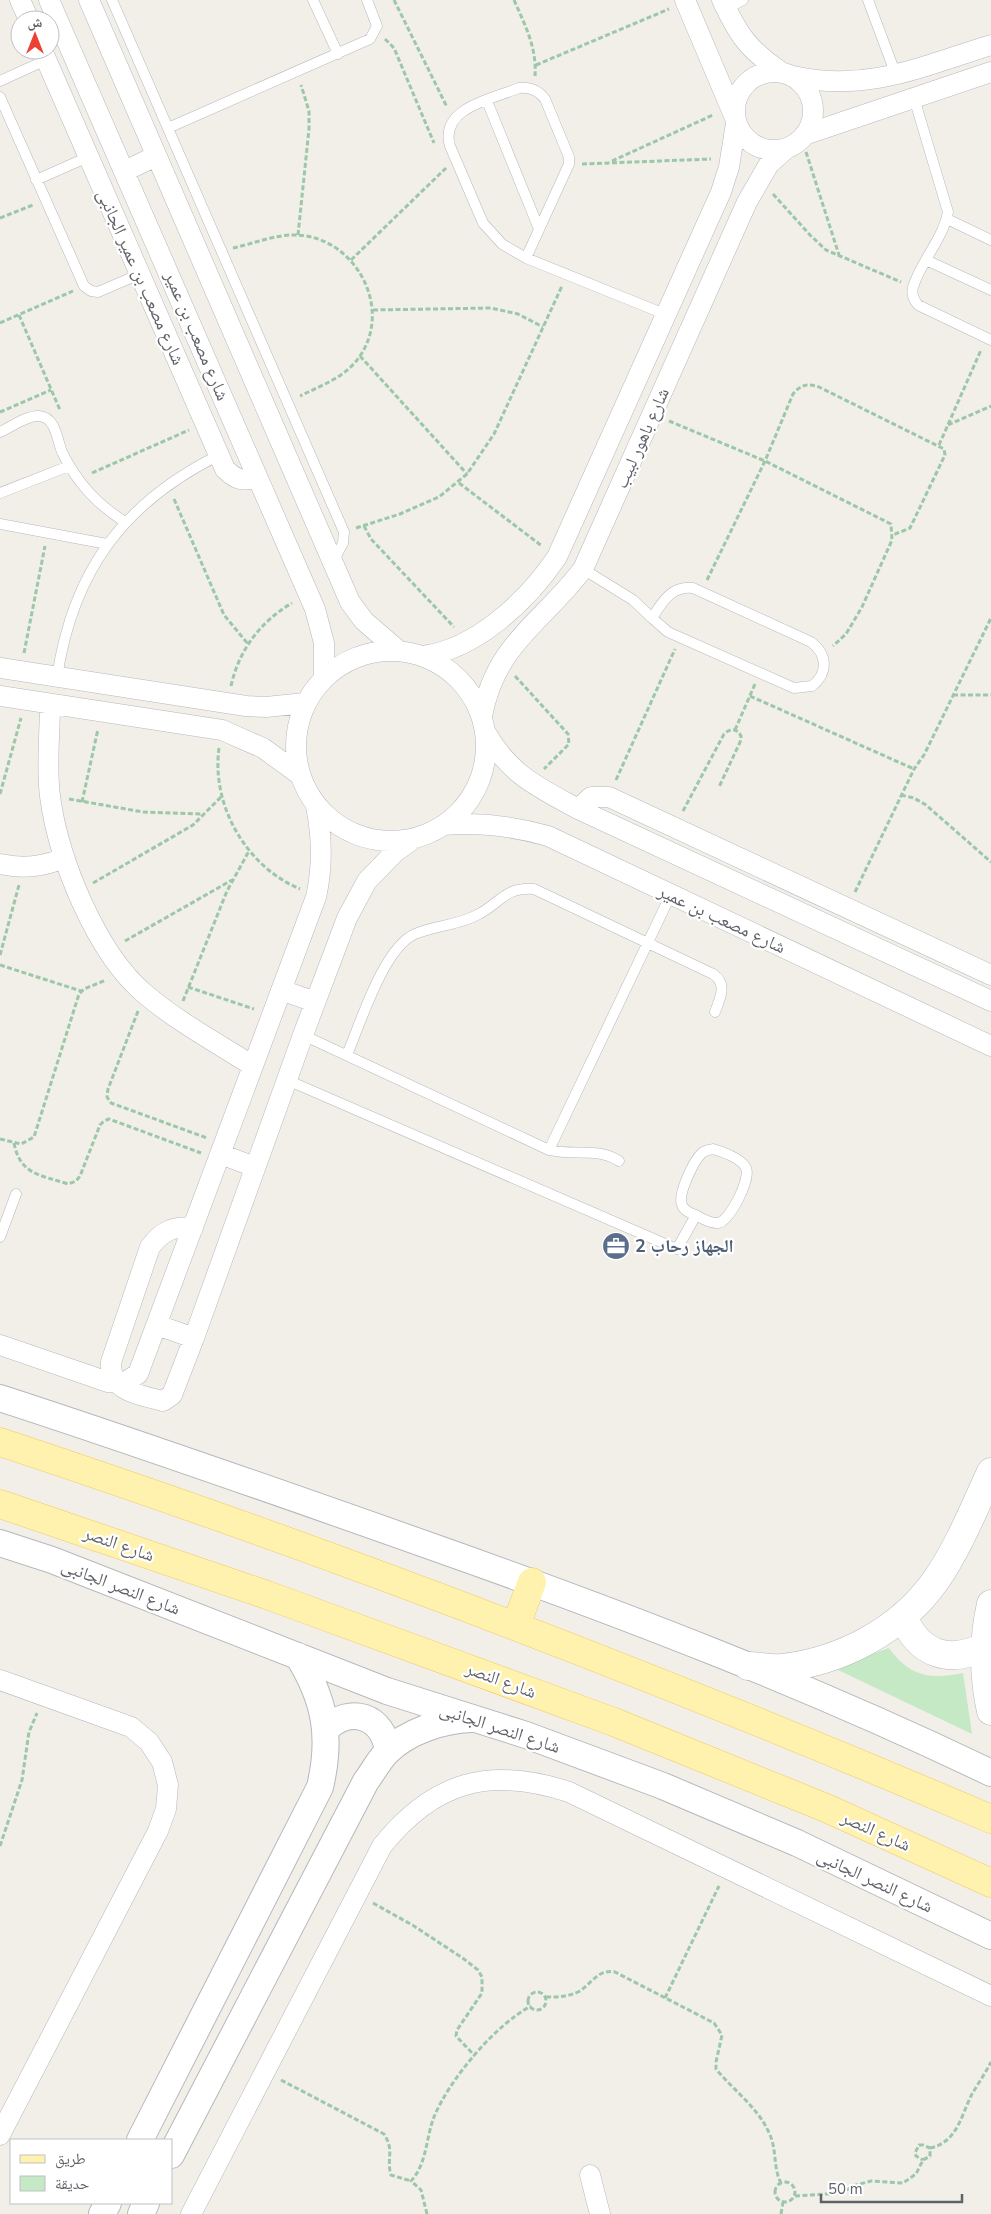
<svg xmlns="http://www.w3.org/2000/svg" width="991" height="2214" font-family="'Nunito Sans','Noto Naskh Arabic',sans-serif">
  <rect width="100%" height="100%" fill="#f1efe8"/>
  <path fill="#c5e8c5" d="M889 1648C909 1676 930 1680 963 1673L972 1734 834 1668Z"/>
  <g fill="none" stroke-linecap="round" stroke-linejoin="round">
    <g stroke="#b5b8bc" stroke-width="11">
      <path id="service" d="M112 0 344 532 343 543 333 562
        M313 0 338 54
        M868 0 896 75
        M726 9 743 0
        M0 81 46 60
        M0 97 84 286 91 291 98 292 140 274
        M914 98 948 212C943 239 921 261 913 287 911 294 914 300 918 305L991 340
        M487 101 539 229
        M168 128 370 39 377 26 367 0
        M36 180 88 157
        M947 219 991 240
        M526 258 569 164V157L545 99C538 90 530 87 519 88 492 99 439 108 450 146L483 223 502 244 526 258 667 315
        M926 260 991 290
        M0 432C11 427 27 415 39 416 56 417 57 440 62 452 77 483 97 504 125 522
        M0 493 69 466
        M0 524 107 544
        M583 569 633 600 652 618C663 601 671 586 693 588L811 642C828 655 828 673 812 686L794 688 668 632 652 618
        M57 677C73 571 123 503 219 455
        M303 1035 549 1150C574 1156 597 1147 619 1161
        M347 1055C360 1024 384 947 415 934 436 925 456 926 477 915 501 903 504 887 534 889L713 974C728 984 720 998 715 1012
        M287 1080 677 1249 696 1215
        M713 1149C723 1152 741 1158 746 1168 751 1179 730 1221 718 1223 711 1224 703 1219 697 1216 691 1213 684 1211 682 1205 677 1195 694 1160 702 1153 705 1150 709 1150 713 1149Z
        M549 1150 671 894
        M0 1237 16 1194"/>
    </g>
    <g stroke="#b5b8bc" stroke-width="21">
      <path id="minor" d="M20 0 29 20
        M49 0 315 609 324 643V677
        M89 0 350 602 364 621 399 651
        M685 0 735 118
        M722 0C739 36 748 49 781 72
        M42 50 225 469C235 479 243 483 257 476
        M735 111a39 39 0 1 1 78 0a39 39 0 1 1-78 0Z
        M793 76C866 93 923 66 991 45
        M807 134 991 72
        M125 171 156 156
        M296 746a95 95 0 1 1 190 0a95 95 0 1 1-190 0Z
        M422 656C476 650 528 600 557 557L721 192 729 167 736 123
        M0 668 246 706 266 707 305 703
        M0 696 222 730 263 748 300 775
        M50 704C50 734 46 766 50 796 58 858 96 953 145 994 178 1022 217 1043 253 1066
        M482 716C496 643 542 623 583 569L747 202 769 164 786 149
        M486 733C510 775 538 787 578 809L991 1001
        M578 809 591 797H609L991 975
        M444 825C480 822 513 826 548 836L991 1046
        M0 864C23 869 42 867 64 858
        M281 990 315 1002
        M220 1154 255 1167
        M193 1228C173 1226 162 1231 150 1247L111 1362C109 1392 140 1395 163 1401L172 1395 194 1338 303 1035 347 918 367 881 395 852 412 840
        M157 1325 194 1338
        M0 1345 108 1382H125L138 1374 316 897C323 866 322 836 316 806
        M0 1680 131 1727 149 1742 162 1762 168 1785 166 1809 158 1831 0 2135
        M590 2175 600 2214
        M191 2214 382 1846C434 1781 490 1766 569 1792L991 1996"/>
    </g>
    <g stroke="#b5b8bc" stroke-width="28">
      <path id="tertiary" d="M0 1398C145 1445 289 1496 433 1547 623 1614 810 1686 991 1773
        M0 1543 52 1560 387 1691 526 1735 663 1786 797 1843 991 1936
        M326 1729C351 1705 383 1716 388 1751
        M140 2140 320 1787C332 1736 325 1700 298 1656
        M171 2155 366 1781C373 1772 379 1760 387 1752 408 1731 443 1720 471 1719
        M102 2214 108 2203
        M141 2214 146 2203"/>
    </g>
    <g stroke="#b6babf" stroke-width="29">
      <path id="secondary" d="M991 1604C983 1639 983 1675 991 1711
        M903 1616C918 1654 949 1665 985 1646
        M748 1666C759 1666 772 1669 782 1668 842 1661 901 1630 936 1580 959 1547 974 1508 991 1472"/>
    </g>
    <g stroke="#f2c960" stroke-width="29">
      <path id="primary" d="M0 1442C336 1553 665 1680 991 1819
        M0 1504 267 1595 614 1722 826 1808 991 1883
        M516 1625 532 1582"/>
    </g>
    <path stroke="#9cc7a9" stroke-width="3" stroke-dasharray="5 2.5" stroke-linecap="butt" d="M394 0 447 107
      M514 0C525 25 537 48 535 76
      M385 39 394 48 434 143
      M536 65 669 9
      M806 152 839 255
      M612 161 713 115
      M582 164 711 159
      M773 194 810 235 826 250 901 282
      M0 218 33 205
      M298 235 309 129V111L301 85
      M233 248C252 244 274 235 293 235 353 234 394 306 360 356 346 377 322 385 300 396
      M351 260 446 168
      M373 310 491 308 518 314 543 327
      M19 315 60 410
      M0 323 73 291
      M360 356 467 474
      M0 412 51 390
      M669 421 765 461 891 524 892 540 862 607 846 634 833 646
      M948 425 991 406
      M939 445 981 350
      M92 473 189 430
      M459 483 542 546
      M174 499 224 615 248 644
      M364 526 371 539 454 627
      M356 528 400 514 439 497 467 474 494 434 562 286
      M707 580 765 461 793 394C800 385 808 383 819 387L944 449 945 455 910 528 893 535
      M24 653 45 546
      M515 676 568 734 569 744 544 769
      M231 686C239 650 260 622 292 603
      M953 695H991
      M750 696 914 769
      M735 730 755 684
      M219 748C211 806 247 867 300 889
      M616 780 675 649
      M0 794 21 718
      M901 795 914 798 926 805 991 862
      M69 799 143 812 204 814
      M82 802 98 729
      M683 811 724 734C730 728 737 728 741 736V740L719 787
      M93 883 193 825 222 796
      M855 892 914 769 924 755 991 618
      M125 941 232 880
      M0 955 19 885
      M0 965 81 991
      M188 987 254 1009
      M183 1001 227 891 249 851
      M138 1011 108 1089 107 1097 111 1103 207 1138
      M0 1139 21 1144 34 1137 79 994 84 989 106 980
      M14 1143C20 1175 41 1175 68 1184L76 1181 80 1176 100 1125 104 1121 109 1119 201 1153
      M0 1846 22 1780 29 1732 37 1713
      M373 1903 414 1926 464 1959 478 1970 482 1977V1993L457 2030 456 2036 475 2056
      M528 2001a9 9 0 1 1 18 0a9 9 0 1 1-18 0Z
      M546 1997C557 1997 567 1997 578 1992 592 1984 597 1969 615 1972L714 2023 722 2035 716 2062V2069C734 2091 759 2108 770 2135 777 2151 773 2168 781 2183
      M665 1998 719 1886
      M281 2080 384 2134C395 2151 386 2159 391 2175L411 2181
      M930 2148C956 2143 961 2117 971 2096 977 2085 985 2074 991 2062
      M775 2192a10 10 0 1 1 20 0a10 10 0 1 1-20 0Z
      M795 2196 841 2193 856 2185 871 2181 903 2183 916 2174 923 2160 930 2156V2148L923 2145H919L915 2153 916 2156 923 2160
      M427 2214 421 2190 411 2181C427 2164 426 2137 434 2117 449 2080 495 2025 531 2006
      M781 2214 783 2202"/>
    <use href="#service" stroke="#fff" stroke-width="10"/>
    <use href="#minor" stroke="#fff" stroke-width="20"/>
    <use href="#tertiary" stroke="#fff" stroke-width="26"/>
    <use href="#secondary" stroke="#fff" stroke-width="28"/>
    <use href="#primary" stroke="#fff2af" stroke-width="28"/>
  </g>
  <defs>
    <g id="office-disc" transform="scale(1.4375)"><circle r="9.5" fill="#5c6f8a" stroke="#fff"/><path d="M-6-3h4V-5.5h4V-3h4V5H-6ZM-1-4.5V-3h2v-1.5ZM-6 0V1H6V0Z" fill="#fff"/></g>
  </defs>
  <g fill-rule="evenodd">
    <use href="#office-disc" x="616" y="1246"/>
  </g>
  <g text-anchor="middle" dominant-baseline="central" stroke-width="4.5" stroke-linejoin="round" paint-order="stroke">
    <g font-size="18" fill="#5f6368" stroke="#fff">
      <text transform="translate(141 277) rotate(66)">شارع مصعب بن عمير الجانبى</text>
      <text transform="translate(197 336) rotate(67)">شارع مصعب بن عمير</text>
      <text transform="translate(642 438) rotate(-66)">شارع باهور لبيب</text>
      <text transform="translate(722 919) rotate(25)">شارع مصعب بن عمير</text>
      <text transform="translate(119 1544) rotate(19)">شارع النصر</text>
      <text transform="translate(121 1587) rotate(21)">شارع النصر الجانبى</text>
      <text transform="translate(501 1680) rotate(20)">شارع النصر</text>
      <text transform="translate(500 1728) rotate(18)">شارع النصر الجانبى</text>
      <text transform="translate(876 1831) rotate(24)">شارع النصر</text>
      <text transform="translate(875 1881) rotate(25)">شارع النصر الجانبى</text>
    </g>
    <g font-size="18" font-weight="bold" fill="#4e5e75" stroke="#fff" text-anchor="start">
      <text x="635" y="1246">الجهاز رحاب 2</text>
    </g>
  </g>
  <rect x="10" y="2139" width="162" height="65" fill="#ffffff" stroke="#bfc1c3"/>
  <rect x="20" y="2155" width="25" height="8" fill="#fff2af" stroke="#bfc1c3"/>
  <text x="55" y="2164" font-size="15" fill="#5f6368">طريق</text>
  <rect x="20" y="2176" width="25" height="15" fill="#c5e8c5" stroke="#bfc1c3"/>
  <text x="55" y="2189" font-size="15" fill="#5f6368">حديقة</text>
  <g transform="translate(35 35)"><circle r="24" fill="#ffffff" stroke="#bfc1c3"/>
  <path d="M0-4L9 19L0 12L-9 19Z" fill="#ea4335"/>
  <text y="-8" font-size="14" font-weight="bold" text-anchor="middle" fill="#5f6368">ش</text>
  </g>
  <path d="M821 2194v8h141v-8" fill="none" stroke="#5f6368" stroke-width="2.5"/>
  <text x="828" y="2194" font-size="15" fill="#5f6368" stroke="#ffffff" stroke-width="4" paint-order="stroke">50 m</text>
</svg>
